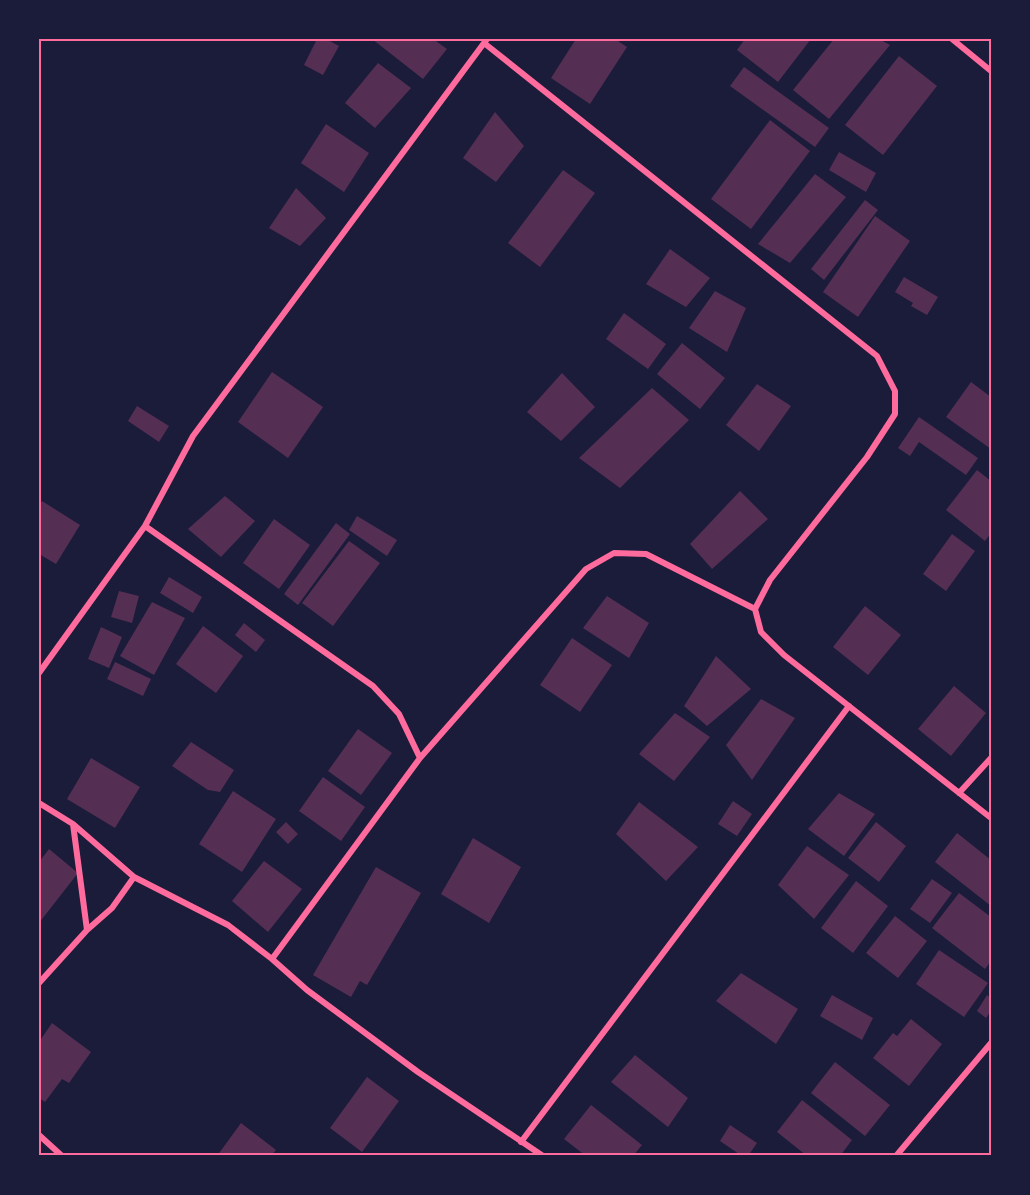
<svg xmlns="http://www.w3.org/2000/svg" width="1030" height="1195" font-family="'Work Sans',sans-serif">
  <rect width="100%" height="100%" fill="#1b1b3a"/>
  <path fill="#542f53" d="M317 39H326L339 46 323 75 304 65Z
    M372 39H433L447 49 423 79Z
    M576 39H615L627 47 590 104 551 78Z
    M745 39H811L778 82 737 50Z
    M834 39H879L890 45 829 119 793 90Z
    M899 56 937 86 883 155 845 125Z
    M378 63 411 88 375 128 345 103Z
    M744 67 829 128 815 147 730 86Z
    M495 112 524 146 496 182 463 158Z
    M770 120 810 151 751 229 711 199Z
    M326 124 369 153 344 192 301 163Z
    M839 152 876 173 866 192 829 170Z
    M563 170 595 193 540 267 508 243Z
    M815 174 846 197 790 263 758 244Z
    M296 188 326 218 300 246 269 228Z
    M865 200 878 210 824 280 811 269Z
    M875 216 910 241 858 317 823 292Z
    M670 249 710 278 686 307 646 284Z
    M904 277 938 297 927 315 911 306 913 303 895 292Z
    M715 291 746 308 727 352 689 328Z
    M624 313 666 344 648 369 606 339Z
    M682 343 725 378 700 409 657 374Z
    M272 372 323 407 288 458 238 422Z
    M562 373 595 407 561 441 527 412Z
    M971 382 991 397V449L946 417Z
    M757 384 791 406 759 451 726 425Z
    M652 388 689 420 620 488 579 458Z
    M137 406 169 426 159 442 128 421Z
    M919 417 978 458 966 475 919 442 910 456 898 448Z
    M977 470 991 481V533L985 541 946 510Z
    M740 491 768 519 712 569 690 544Z
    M225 496 255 521 221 557 188 529Z
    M42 501 80 525 56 564 39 554V506Z
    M357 516 397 540 387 556 349 530Z
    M274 519 310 545 279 589 243 563Z
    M336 523 350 534 298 605 284 594Z
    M952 534 975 551 946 591 923 574Z
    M349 541 380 563 333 626 302 603Z
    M169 577 202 597 193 613 160 593Z
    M119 591 139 596 132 623 111 617Z
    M607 596 649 623 629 658 583 628Z
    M152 602 185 618 154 675 120 656Z
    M865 606 901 635 868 675 833 647Z
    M244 623 265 640 256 652 235 635Z
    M203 626 243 656 216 693 176 664Z
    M101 627 122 637 109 668 88 659Z
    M572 638 612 665 580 712 540 685Z
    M716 656 751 689 707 726 684 706Z
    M115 662 151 679 143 696 107 679Z
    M954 686 986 713 951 756 918 729Z
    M761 699 795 718 752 780 726 745Z
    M675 713 710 737 674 781 639 754Z
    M358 729 392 753 361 795 328 771Z
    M191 742 234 770 220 792 208 790 172 766Z
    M91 758 140 787 115 828 67 799Z
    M323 777 365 807 341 841 299 811Z
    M233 791 276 819 242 872 199 844Z
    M839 793 875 814 844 856 808 829Z
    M733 801 752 814 737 836 718 824Z
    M639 802 698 847 666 881 616 834Z
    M286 822 298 834 288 844 276 832Z
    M876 822 906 846 879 882 848 858Z
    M957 833 991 860V906L935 862Z
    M473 838 521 867 489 923 441 894Z
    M807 846 849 875 814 919 778 885Z
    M49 849 78 873 39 923V862Z
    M264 861 302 889 268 932 232 901Z
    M376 867 421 893 367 985 360 981 351 997 313 975Z
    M932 879 952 893 930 923 910 909Z
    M856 881 888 906 853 953 821 928Z
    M959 893 991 917V961L985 969 932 928Z
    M895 916 927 941 898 978 866 953Z
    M939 950 988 983 964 1017 916 984Z
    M741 973 798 1009 776 1044 716 1001Z
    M832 995 873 1018 862 1040 820 1016Z
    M987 995 991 998V1011L986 1018 977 1011Z
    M911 1019 942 1044 909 1086 873 1058 893 1033 897 1036Z
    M52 1023 91 1052 69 1083 62 1079 45 1102 39 1098V1042Z
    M635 1055 688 1098 668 1127 611 1082Z
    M835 1062 890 1105 865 1136 811 1093Z
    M367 1077 399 1101 362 1152 330 1128Z
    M802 1100 852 1140 840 1156H807L777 1132Z
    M591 1105 642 1145 633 1156H586L564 1139Z
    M241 1123 276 1150 271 1156H217Z
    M730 1125 757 1143 748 1156H742L720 1141Z"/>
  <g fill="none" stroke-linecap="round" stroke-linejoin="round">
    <path stroke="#ff6b9d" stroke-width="6" d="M952 39 991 71
      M484 43 877 356 895 391V414L867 457 770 580 755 609 761 632 784 655 991 818
      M145 526 373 686 399 714 420 758
      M39 673 145 526 193 436 487 39
      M959 793 991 758
      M39 803 73 824 134 877 228 925 272 959 307 990 418 1072 543 1156
      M73 824 87 930
      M272 959 420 758 586 569 614 553 646 554 755 609
      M39 983 87 930 112 908 134 877
      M39 1135 62 1156
      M521 1142 849 706
      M896 1156 991 1043"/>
  </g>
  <rect width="1030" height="1195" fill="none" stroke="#1b1b3a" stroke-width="81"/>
  <rect x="40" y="40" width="950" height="1114" fill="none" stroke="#ff6b9d" stroke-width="2"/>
</svg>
